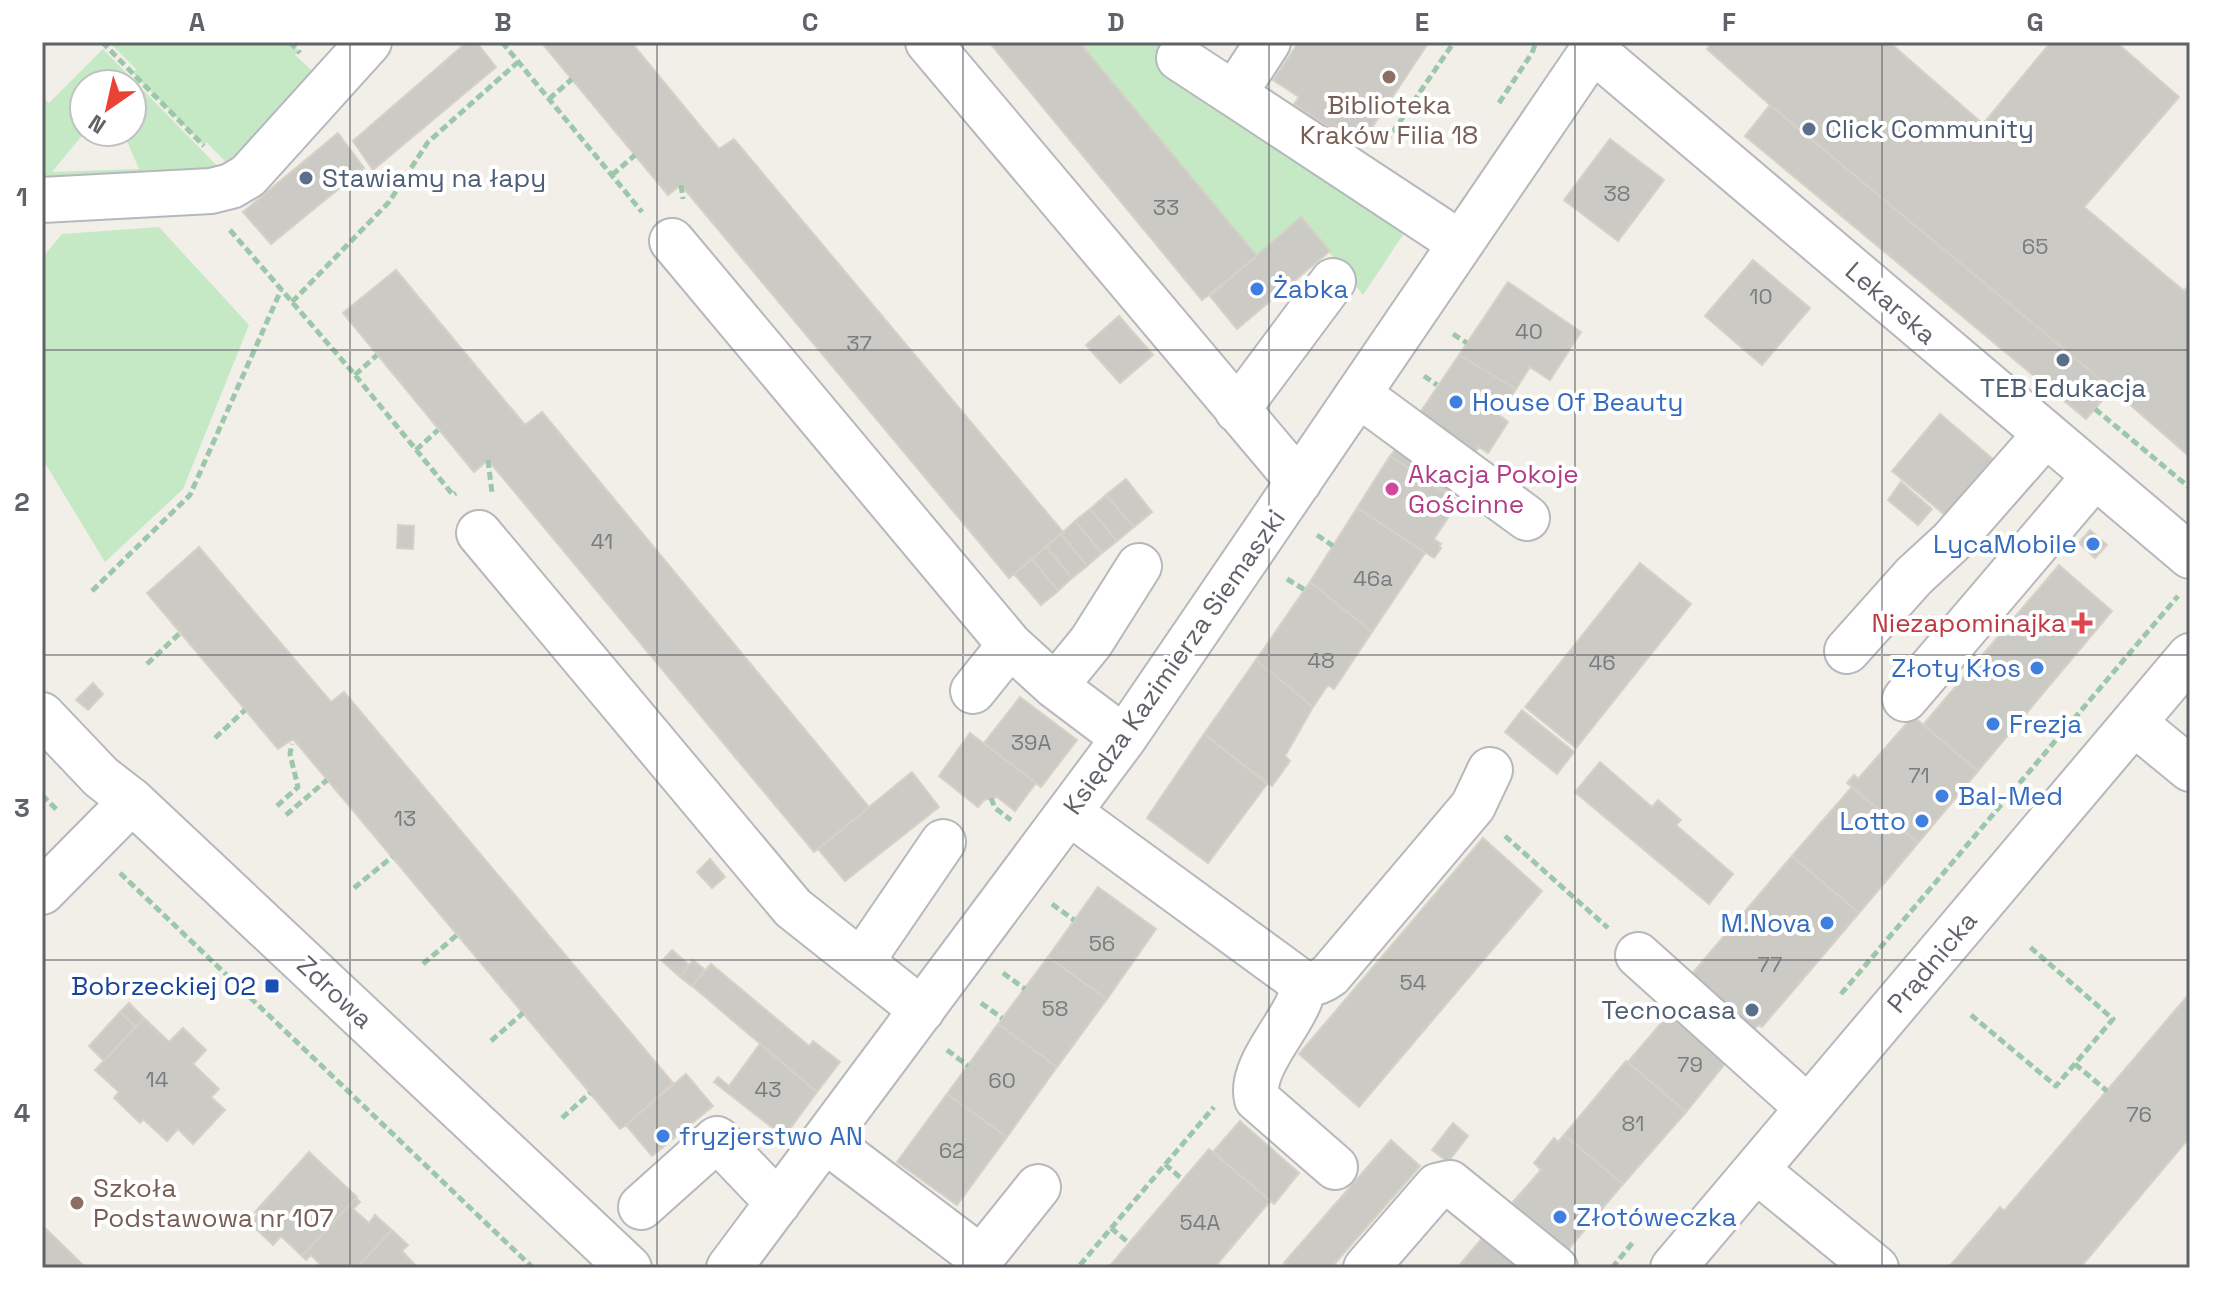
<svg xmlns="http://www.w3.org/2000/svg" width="2232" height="1310" font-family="'Space Grotesk',sans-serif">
  <rect width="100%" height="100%" fill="#f1efe8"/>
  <path fill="#c5e8c5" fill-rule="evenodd" d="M109 42H290L299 51 295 55 321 79 235 171 206 142 203 145 133 73 136 69Z
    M1079 42H1190L1414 218 1363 295 1301 217 1257 256Z
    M103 49 228 177 42 186V97L49 103ZM84 84H132V132H123L139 169 52 172 85 132Z
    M159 227 249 325 183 489 105 562 42 458V258L62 234Z"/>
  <path fill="#cccac5" stroke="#d6d1c6" stroke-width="2" d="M467 42H476L496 67 373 170 353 141Z
    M541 42H631L719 149 734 139 1063 532 1061 534 1009 578 681 185 668 195Z
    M989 42H1079L1257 256 1202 300Z
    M1299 42H1429L1359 147 1294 104 1299 97 1273 80Z
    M1712 42H1889L1983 124 2051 42H2116L2179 97 2084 207 2184 291 2190 284V457L2112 389 1770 105 1707 49Z
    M1770 105 2112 389 2086 419 1745 136Z
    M338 133 364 168 271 244 243 212Z
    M1610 139 1664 180 1618 241 1564 200Z
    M1301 217 1330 251 1237 329 1210 296Z
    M1753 260 1810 308 1762 365 1705 316Z
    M396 270 525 425 542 412 869 807 818 849 814 852 488 460 474 472 343 313Z
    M1508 282 1581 332 1550 380 1530 367 1516 389 1459 355Z
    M1119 316 1153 355 1120 383 1086 345Z
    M1459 355 1516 389 1499 415 1508 422 1488 453 1479 447 1468 463 1415 420Z
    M1940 414 1993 459 1945 515 1892 471Z
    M1404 439 1457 477 1446 493 1390 456Z
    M1390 456 1459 501 1434 539 1441 544 1439 546 1441 548 1434 558 1357 508Z
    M1126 479 1152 512 1134 527 1106 495Z
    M1901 482 1932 509 1918 525 1888 500Z
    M1106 495 1134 527 1117 541 1090 509Z
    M1357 508 1425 553 1372 632 1310 582Z
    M1090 509 1117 541 1102 553 1075 521Z
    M1075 521 1102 553 1087 566 1061 534Z
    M398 525 414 526 413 549 397 548Z
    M2090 530 2107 545 2095 558 2079 543Z
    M1061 534 1087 566 1072 578 1046 546Z
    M1046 546 1072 578 1058 591 1032 559Z
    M199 547 331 702 344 692 673 1083 626 1125 620 1129 293 739 278 749 147 593Z
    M1032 559 1058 591 1041 605 1014 574Z
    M1640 563 1691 604 1576 748 1525 707Z
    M2059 565 2112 611 1978 771 1923 725Z
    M1310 582 1372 632 1334 689 1328 685 1313 707 1256 660Z
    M1256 660 1313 707 1285 756 1290 761 1272 786 1204 734Z
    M93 683 103 694 88 710 76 700Z
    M1020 697 1077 740 1041 787 984 743Z
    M1522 710 1574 752 1557 774 1505 732Z
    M1908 712 1978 771 1918 843 1847 783 1854 775 1858 779 1907 723 1902 719Z
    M970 733 1036 783 1015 811 997 797 984 800 978 807 939 776Z
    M1204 734 1267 784 1208 863 1147 818Z
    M1600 762 1652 807 1658 800 1681 820 1676 825 1733 874 1709 904 1575 792Z
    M912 772 939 807 845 881 818 849Z
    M1852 787 1918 843 1859 913 1792 856Z
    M1483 838 1542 891 1359 1107 1299 1054Z
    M1792 856 1859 913 1762 1027 1758 1025 1737 1049 1674 995Z
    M710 859 725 877 712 888 697 872Z
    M1098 887 1156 929 1107 999 1048 957Z
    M672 950 689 965 680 977 662 961Z
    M1048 957 1107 999 1057 1067 998 1024Z
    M693 960 705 970 692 986 680 977Z
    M711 964 809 1046 813 1041 840 1062 817 1092 692 986Z
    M2190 993V1137L2080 1268H1948L2000 1207 2004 1211Z
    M1680 1001 1737 1049 1686 1112 1628 1062Z
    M129 1003 144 1018 136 1027 120 1012Z
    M120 1012 136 1027 104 1061 89 1046Z
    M144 1018 169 1042 183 1028 206 1050 193 1064 219 1089 211 1097 225 1110 193 1144 178 1129 167 1141 143 1119 140 1123 114 1098 119 1092 95 1070Z
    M998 1024 1057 1067 1007 1137 947 1094Z
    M760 1044 817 1092 784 1137 714 1082 718 1077 729 1086Z
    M1626 1061 1686 1112 1623 1184 1564 1135Z
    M686 1074 713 1106 652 1156 626 1125Z
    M947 1094 1007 1137 957 1205 897 1162Z
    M1240 1121 1299 1173 1274 1204 1213 1152Z
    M1453 1123 1468 1136 1448 1162 1432 1150Z
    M1564 1135 1623 1184 1562 1257 1506 1210 1541 1170 1534 1163 1554 1138 1558 1142Z
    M1391 1140 1420 1166 1331 1268H1290L1284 1263Z
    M1209 1149 1270 1201 1214 1268H1108Z
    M309 1152 357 1197 302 1256 281 1236 273 1245 250 1223 258 1214 255 1212Z
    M356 1198 360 1202 353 1209 369 1223 375 1215 392 1230 356 1268H316L320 1264 311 1255 306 1260 302 1256Z
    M1506 1210 1553 1268H1457Z
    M42 1225 86 1268H42Z
    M392 1230 408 1245 402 1251 418 1268H356Z"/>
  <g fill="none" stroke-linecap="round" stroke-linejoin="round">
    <g stroke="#b5b8bc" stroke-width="48">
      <path id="minor" d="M928 42 1299 482
        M1268 42 1234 94 1460 243
        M1593 50 2190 556
        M1179 58 1234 94
        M42 200 211 191 231 186 248 176 369 42
        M672 241 1010 645 1055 686 1124 738
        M1358 394 1527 518
        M1237 410 1333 281
        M479 533 793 908 922 1010
        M1847 651 1914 576 1951 542 2045 435
        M1055 686 1091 642 1139 566
        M973 691 1010 645
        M1905 699 2094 477
        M42 715 101 777 132 801 629 1268
        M2134 723 2190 769
        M1070 813 1297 979C1309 987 1319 983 1330 975L1473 806 1490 770
        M42 892 132 801
        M1638 955 1808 1108
        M861 962 943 842
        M1297 979 1301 992 1300 999C1289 1028 1249 1069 1257 1099L1335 1167
        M825 1140 981 1258 1038 1187
        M1756 1170 1876 1268
        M641 1207 717 1139 778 1203
        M729 1268 1124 738 1598 42
        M1366 1268 1437 1186 1450 1183 1555 1268
        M1673 1268 2190 656"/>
    </g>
    <path stroke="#9cc7a9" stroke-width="5" stroke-dasharray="8 4" stroke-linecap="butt" d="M102 42 204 146
      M290 42 300 53
      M502 42 642 212
      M549 99 572 79
      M1499 103 1532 53 1536 42
      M1386 142 1454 42
      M612 175 635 155
      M681 185 683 199
      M230 230 355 375 453 495 456 493
      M292 302 389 202 428 142 518 62
      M1453 334 1467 343
      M355 375 377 355
      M1424 376 1437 385
      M2095 409 2190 488
      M416 450 438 430
      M488 460 492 493
      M1317 535 1333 546
      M1287 579 1305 590
      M92 591 190 495 281 290
      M147 664 180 633
      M215 738 245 710
      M42 795 59 812
      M991 798 995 808 1011 820
      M277 806 298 787 290 754 292 744
      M286 815 327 780
      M1505 836 1608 928
      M120 873 533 1268
      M354 888 392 857
      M1052 904 1074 920
      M423 964 457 935
      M1003 973 1025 989
      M1841 994 2178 596
      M981 1003 1002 1018
      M1971 1015 2056 1086 2113 1019 2030 947
      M491 1041 523 1013
      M947 1050 968 1066
      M2075 1064 2107 1091
      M562 1118 590 1093
      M1165 1164 1183 1180
      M1111 1228 1129 1243
      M1080 1265 1214 1107
      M1612 1268 1634 1241"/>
    <use href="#minor" stroke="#fff" stroke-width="44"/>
  </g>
  <path fill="none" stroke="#5f6368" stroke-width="2" stroke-opacity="0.55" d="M350 42V1268M657 42V1268M963 42V1268M1269 42V1268M1575 42V1268M1882 42V1268M42 350H2190M42 655H2190M42 960H2190"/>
  <g fill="#8d6e63" stroke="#fff" stroke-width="3">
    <circle cx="1389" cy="77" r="8"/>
    <circle cx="77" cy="1203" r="8"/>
  </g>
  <g fill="#5c6f8a" stroke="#fff" stroke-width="3">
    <circle cx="1809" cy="129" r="8"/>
    <circle cx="306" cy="178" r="8"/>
    <circle cx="2063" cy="360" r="8"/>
    <circle cx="1752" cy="1010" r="8"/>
  </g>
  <g fill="#3f7fe0" stroke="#fff" stroke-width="3">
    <circle cx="1257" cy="289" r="8"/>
    <circle cx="1456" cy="402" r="8"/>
    <circle cx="2093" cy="544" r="8"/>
    <circle cx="2037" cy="668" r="8"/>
    <circle cx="1993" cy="724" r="8"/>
    <circle cx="1942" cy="796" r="8"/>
    <circle cx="1922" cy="821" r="8"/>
    <circle cx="1827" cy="923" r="8"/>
    <circle cx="663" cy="1136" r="8"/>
    <circle cx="1560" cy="1217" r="8"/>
  </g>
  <circle fill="#d1479c" stroke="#fff" stroke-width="3" cx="1392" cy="489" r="8"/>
  <path fill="#e0444e" stroke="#fff" stroke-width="3" d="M2078 611h8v8h8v8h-8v8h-8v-8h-8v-8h8z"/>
  <rect fill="#1a4fb4" stroke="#fff" stroke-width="3" x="264" y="978" width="16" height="16" rx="4"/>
  <g text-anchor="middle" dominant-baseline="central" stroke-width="8" stroke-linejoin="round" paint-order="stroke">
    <g font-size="22" fill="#7a7d7f">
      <text x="1617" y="193">38</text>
      <text x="1166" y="207">33</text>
      <text x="2035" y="246">65</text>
      <text x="1761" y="296">10</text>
      <text x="1529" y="331">40</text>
      <text x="859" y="343">37</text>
      <text x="602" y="541">41</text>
      <text x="1373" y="578">46a</text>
      <text x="1321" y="660">48</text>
      <text x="1602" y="662">46</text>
      <text x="1031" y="742">39A</text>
      <text x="1919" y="775">71</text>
      <text x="405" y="818">13</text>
      <text x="1102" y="943">56</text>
      <text x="1770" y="964">77</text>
      <text x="1413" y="982">54</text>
      <text x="1055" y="1008">58</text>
      <text x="1690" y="1064">79</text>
      <text x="157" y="1079">14</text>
      <text x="1002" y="1080">60</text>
      <text x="768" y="1089">43</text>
      <text x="2139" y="1114">76</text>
      <text x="1633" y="1123">81</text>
      <text x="952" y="1150">62</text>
      <text x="1200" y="1222">54A</text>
    </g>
    <g font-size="26" fill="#785e54" stroke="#fff">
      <text x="1389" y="105">Biblioteka<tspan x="1389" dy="30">Kraków Filia 18</tspan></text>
      <text x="93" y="1188" text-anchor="start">Szkoła<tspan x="93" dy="30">Podstawowa nr 107</tspan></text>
    </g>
    <g font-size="26" fill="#4e5e75" stroke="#fff" text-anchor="start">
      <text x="1825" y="129">Click Community</text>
      <text x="322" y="178">Stawiamy na łapy</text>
      <text x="2063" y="388" text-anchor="middle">TEB Edukacja</text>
      <text x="1736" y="1010" text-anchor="end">Tecnocasa</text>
    </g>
    <g font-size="26" fill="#366cbe" stroke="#fff" text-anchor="start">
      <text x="1273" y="289">Żabka</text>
      <text x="1472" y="402">House Of Beauty</text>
      <text x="2077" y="544" text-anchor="end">LycaMobile</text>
      <text x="2021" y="668" text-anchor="end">Złoty Kłos</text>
      <text x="2009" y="724">Frezja</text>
      <text x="1958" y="796">Bal-Med</text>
      <text x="1906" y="821" text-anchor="end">Lotto</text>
      <text x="1811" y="923" text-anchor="end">M.Nova</text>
      <text x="679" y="1136">fryzjerstwo AN</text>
      <text x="1576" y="1217">Złotóweczka</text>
    </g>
    <g font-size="26" fill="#5f6368" stroke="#fff">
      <text transform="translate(1891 303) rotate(41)">Lekarska</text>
      <text transform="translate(1174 662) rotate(-55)">Księdza Kazimierza Siemaszki</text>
      <text transform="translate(1932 962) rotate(-50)">Prądnicka</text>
      <text transform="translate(335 992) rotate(43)">Zdrowa</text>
    </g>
    <g font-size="26" fill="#b23c85" stroke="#fff" text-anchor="start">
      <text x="1408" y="474">Akacja Pokoje<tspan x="1408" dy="30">Gościnne</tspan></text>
    </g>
    <g font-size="26" fill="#be3a42" stroke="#fff" text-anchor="end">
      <text x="2066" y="623">Niezapominajka</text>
    </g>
    <g font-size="26" fill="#164399" stroke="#fff" text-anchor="end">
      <text x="256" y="986">Bobrzeckiej 02</text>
    </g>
  </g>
  <rect width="2232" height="1310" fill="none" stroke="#ffffff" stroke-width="88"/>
  <g transform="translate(108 108) rotate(214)"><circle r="38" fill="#ffffff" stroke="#bfc1c3" stroke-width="2"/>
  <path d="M0-6L14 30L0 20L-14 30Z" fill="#ea4335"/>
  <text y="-12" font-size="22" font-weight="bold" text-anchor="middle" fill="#5f6368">N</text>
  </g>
  <rect x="44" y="44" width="2144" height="1222" fill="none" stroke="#5f6368" stroke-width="3"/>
  <g font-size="26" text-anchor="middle" font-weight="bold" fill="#5f6368">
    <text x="197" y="31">A</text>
    <text x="503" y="31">B</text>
    <text x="810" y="31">C</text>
    <text x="1116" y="31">D</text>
    <text x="1422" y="31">E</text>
    <text x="1729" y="31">F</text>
    <text x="2035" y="31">G</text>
    <text x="22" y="206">1</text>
    <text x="22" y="511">2</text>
    <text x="22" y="817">3</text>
    <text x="22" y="1122">4</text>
  </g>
</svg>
